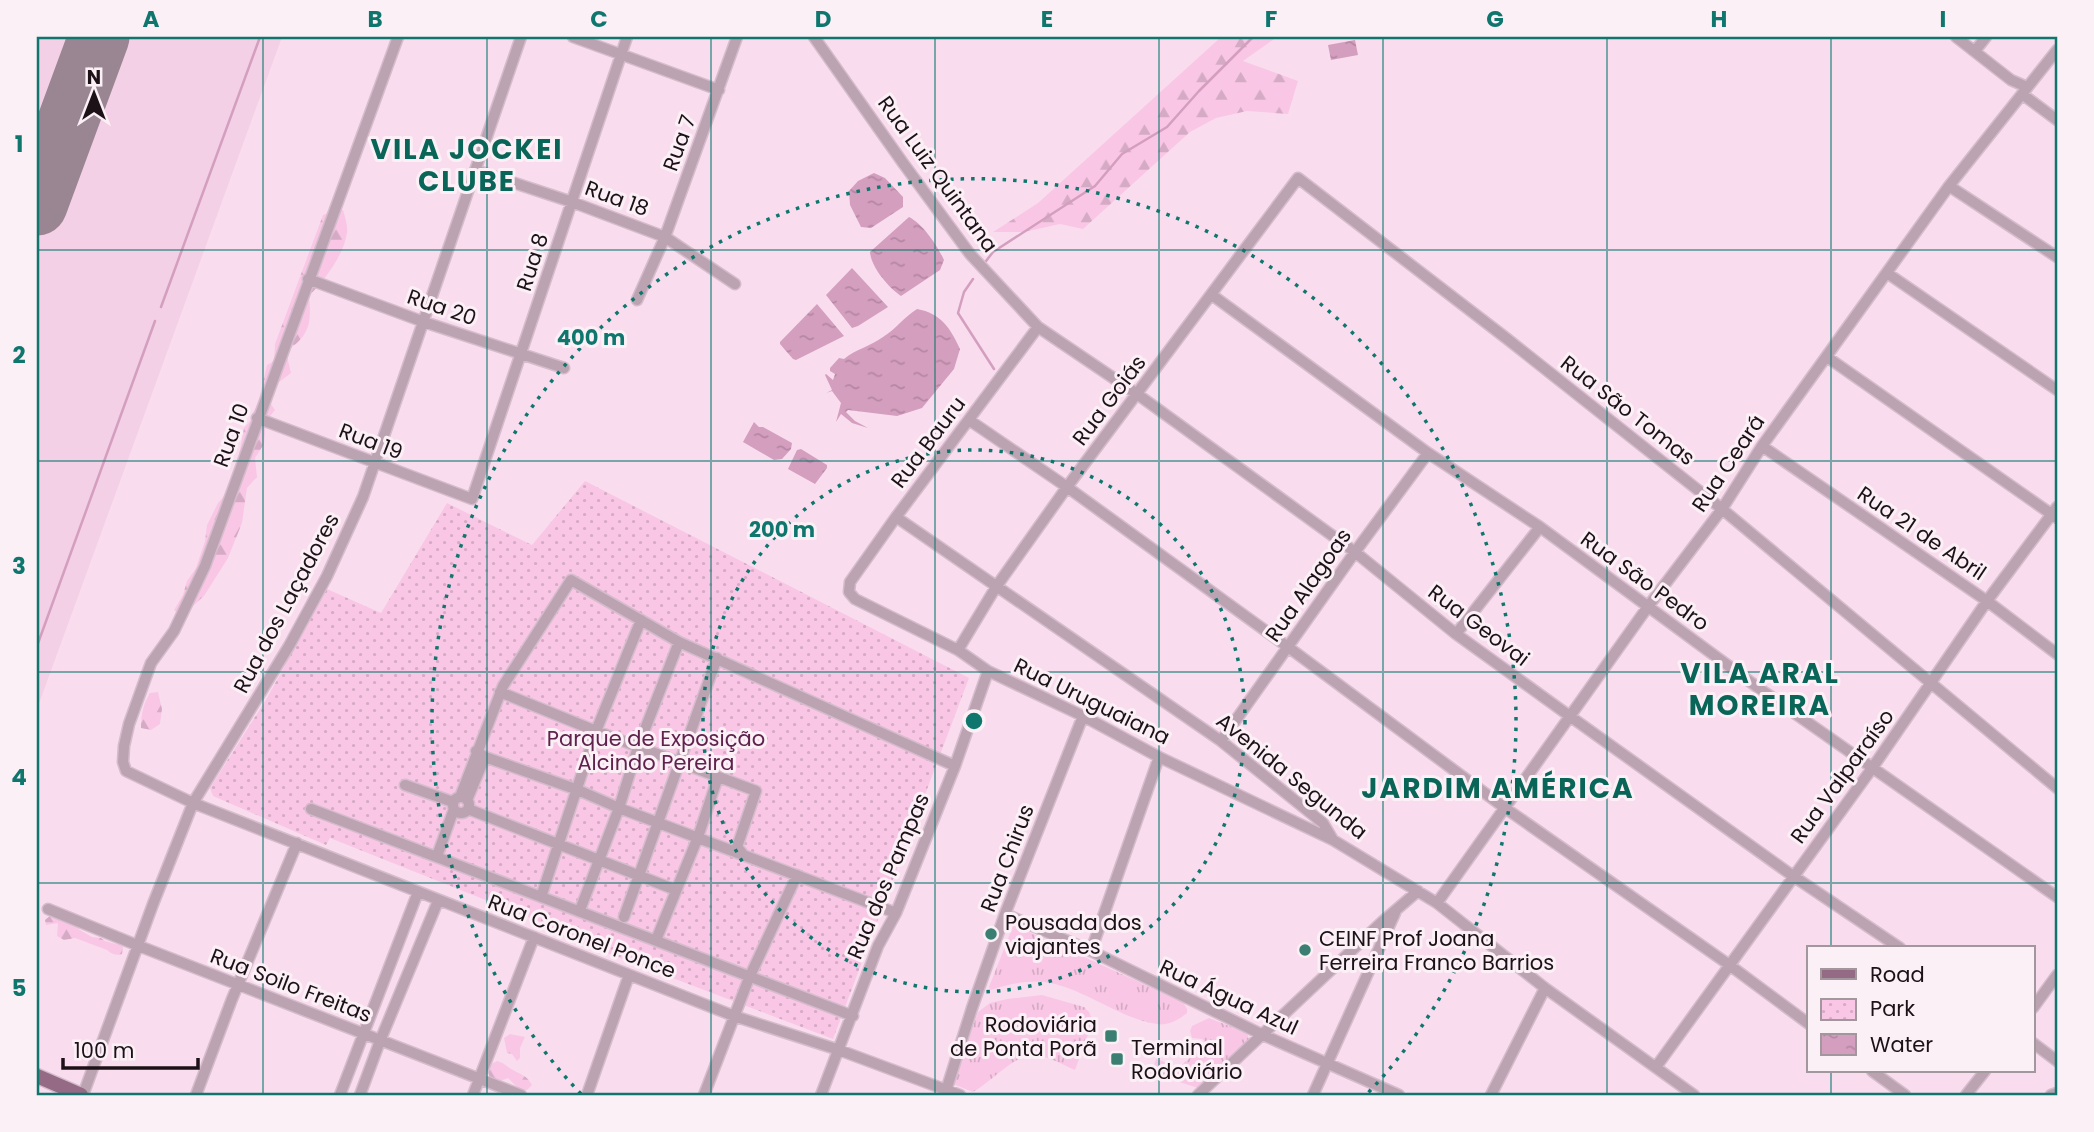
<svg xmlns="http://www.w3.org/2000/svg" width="2094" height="1132" font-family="Poppins,sans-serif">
  <defs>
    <pattern id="grass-tufts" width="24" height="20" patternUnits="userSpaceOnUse" patternTransform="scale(1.75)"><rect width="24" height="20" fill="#f9c7e5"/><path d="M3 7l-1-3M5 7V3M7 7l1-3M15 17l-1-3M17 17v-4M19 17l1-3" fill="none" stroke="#d5aac4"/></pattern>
    <pattern id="forest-firs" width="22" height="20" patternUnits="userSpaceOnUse" patternTransform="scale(1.75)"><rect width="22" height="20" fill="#f9c7e5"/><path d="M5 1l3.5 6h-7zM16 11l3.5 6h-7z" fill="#d5aac4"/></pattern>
    <pattern id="park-dots" width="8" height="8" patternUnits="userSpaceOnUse" patternTransform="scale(1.75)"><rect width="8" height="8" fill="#f9c7e5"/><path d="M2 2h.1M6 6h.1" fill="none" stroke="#d5aac4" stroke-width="1.8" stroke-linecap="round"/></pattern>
    <pattern id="water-ripples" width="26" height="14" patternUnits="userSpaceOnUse" patternTransform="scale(1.75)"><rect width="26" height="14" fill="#d49ebf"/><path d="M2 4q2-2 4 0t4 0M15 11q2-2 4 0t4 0" fill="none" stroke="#b587a3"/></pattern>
  </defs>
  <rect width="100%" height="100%" fill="#f9ddee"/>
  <path fill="#f3d0e5" d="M37 37H282L37 709Z"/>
  <path fill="url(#grass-tufts)" d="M1013 926H1016L1183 1002 1187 1009V1013C1179 1020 1167 1026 1157 1024 1123 1020 1084 989 1050 983 1030 979 1010 984 991 990L989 987Z
    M1042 995 1084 1007 1089 1012 1093 1021 1075 1070C1063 1065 1047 1055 1034 1055 1015 1054 990 1083 973 1092L953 1084 978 1012 990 1003 1007 999Z
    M1209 1018 1247 1033 1249 1039 1198 1088 1151 1073 1156 1059 1179 1067 1207 1044 1202 1039 1192 1038 1190 1031 1192 1026Z"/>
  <path fill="url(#forest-firs)" d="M1221 37H1277L1243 61 1298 81 1288 114 1247 111 1216 118 1190 132 1083 229 1060 224 1024 232H993L1038 203Z
    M343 210C345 217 348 226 347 233 343 257 325 279 309 296 312 325 309 335 286 352L291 373 274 386 269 401 275 410 266 421 264 444 255 458 257 477 247 488 242 523 228 558 204 596 181 617 174 610 183 595 187 581 196 568 205 541 207 525 218 503 224 496 237 465 244 428 250 421 259 399 267 365 274 361 275 344 323 215 333 211Z
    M158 692 162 709 160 724 151 730 141 728C141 715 143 704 150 693Z
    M52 914 70 922 80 930 92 937 101 938 105 941 123 946 122 954C117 956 111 954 107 950L75 938 64 940 57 936 58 923 46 925 45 920Z
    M510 1034 525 1037 520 1048V1058L517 1061 512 1054 507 1053 504 1038Z
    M497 1061C505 1063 507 1067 513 1070 521 1075 527 1075 532 1085L527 1090H520L508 1078 495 1083 491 1082 488 1072 491 1064Z"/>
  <path fill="url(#park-dots)" d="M585 481 969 678 833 1039 541 928 543 923 330 838 326 845 213 796 210 788 267 698 327 589 381 613 447 503 532 545Z"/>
  <path fill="url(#water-ripples)" d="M1355 40 1358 55 1331 60 1328 45Z
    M874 173 885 178 903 197V207L871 228 861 227 850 205 849 191 858 181Z
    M909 217C923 224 937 245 944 260L940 270 901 296C888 287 871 267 870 252Z
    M852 268 888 307 858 326 852 328 826 295Z
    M817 304 844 336 796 360 793 359 780 344V342Z
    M917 309C941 313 951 329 960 349L954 369 922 408 897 416 848 410 846 412 855 421 868 428 852 423 841 414 836 422 841 403 832 391 826 393 832 390 825 375 826 374 833 380 835 374 830 371V368L839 358 844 359C856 349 871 346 883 337 896 329 904 317 917 309Z
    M754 422 759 427H763L792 443 791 449 782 459 774 460 743 442Z
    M801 449 827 465V468L815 484 788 469 797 450Z"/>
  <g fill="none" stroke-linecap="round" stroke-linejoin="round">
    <path stroke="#d49ebf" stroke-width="2.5" d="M983 265 993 252 1095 186 1122 154 1167 127 1199 91 1253 37
      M973 279 964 292 958 313 994 369
      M161 307 260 37
      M37 646 155 321"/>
    <path stroke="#9a8692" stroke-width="61" d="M37 205 99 37"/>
    <g stroke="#d5bccc" stroke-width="13">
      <path id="minor" d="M398 37 205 566 174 631 151 663 129 724 124 746 123 762 126 771 193 803 734 1016 839 1050 960 1095
        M573 37 719 90
        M814 37 903 163 970 254 1038 327 1137 394 1355 552 1456 634 1571 717 1793 876 1900 948
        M1956 37 2011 80 2027 87
        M1975 51 1986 37
        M2022 94 2057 120
        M475 170 572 202 665 237 735 284
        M1949 186 2057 257
        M1887 273 2057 390
        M308 279 424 322 564 368
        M1212 295 1428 453 1540 527 1760 689 2057 897
        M637 300 665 237 737 37
        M1038 327 896 517 850 582 849 592 855 599 958 650 988 671 1083 716 1159 757 1333 840 1437 903 1545 988 1694 1095
        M1827 357 2057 518
        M257 418 472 499 627 37
        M969 420 1067 487 1288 647 1505 808 1728 964 1809 1024
        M1762 446 1987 601 2057 654
        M896 517 1221 741 1323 823 1333 840
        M1456 634 1540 527
        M958 650 996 587 1067 487 1298 178 1506 338 1722 509 2057 788
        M500 692 596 731 756 791 737 847 742 853
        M1221 741 1355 552 1428 453
        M476 751 485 757 578 790 619 808 896 913
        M405 785 453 802
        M460 797 503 686 571 580 679 642 955 766
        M453 805a8 8 0 1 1 16 0a8 8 0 1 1-16 0Z
        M467 800 485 757
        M311 809 853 1016
        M468 809 676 890
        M437 856 454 809
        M541 897 596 731 641 620
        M1437 903 1647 608 1722 509 1762 446 1949 186 2057 50
        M48 909 139 946 521 1095
        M580 910 619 808 638 747 679 642
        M1005 914 1091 951 1263 1035 1399 1095
        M624 917 717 658
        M656 940 698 837 718 777
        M1091 951 1159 757
        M2033 1008 2057 975
        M2033 1043 2057 1061
        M1656 1067 1873 767 1987 601 2057 507
        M1872 1071 1905 1095
        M945 1094 972 1008 1005 914 1083 716
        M83 1095 153 904 193 803 289 646 327 576 363 497 521 37
        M196 1095 232 999 297 843
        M340 1095 418 892
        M360 1095 380 1041 438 901
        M473 1095 534 937
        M587 1095 629 975
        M704 1095 749 978 797 875
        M821 1095 878 946 896 913 955 766 988 671
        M1198 1095 1382 922 1418 891
        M1313 1095 1395 913
        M1491 1095 1545 988
        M1966 1095 1985 1071
        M2051 1095 2057 1093"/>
    </g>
    <g stroke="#d5bccc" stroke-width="17">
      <path id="major" d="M37 1076 81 1095"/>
    </g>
    <use href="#minor" stroke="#bca3b1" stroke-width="10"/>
    <use href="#major" stroke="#956a85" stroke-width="14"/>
  </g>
  <path fill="none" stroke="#0f766e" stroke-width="2" stroke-opacity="0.55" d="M263 37V1095M487 37V1095M711 37V1095M935 37V1095M1159 37V1095M1383 37V1095M1607 37V1095M1831 37V948M37 250H2057M37 461H2057M37 672H2057M37 883H2057M1831 1071V1095"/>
  <g fill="none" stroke="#0f766e" stroke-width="3.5" stroke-dasharray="3.5 7">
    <circle cx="974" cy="721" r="271"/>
    <path d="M581 1094A542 542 0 1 1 1367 1094"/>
  </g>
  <g fill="#3b7f73" stroke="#fbf0f6" stroke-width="2.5">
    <circle cx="991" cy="934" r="7"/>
    <circle cx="1305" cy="950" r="7"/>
    <rect x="1104" y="1029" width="14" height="14" rx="3.5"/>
    <rect x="1110" y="1052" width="14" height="14" rx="3.5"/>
  </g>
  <g text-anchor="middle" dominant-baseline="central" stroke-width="6" stroke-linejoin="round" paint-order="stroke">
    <g font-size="21" fill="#1b1117" stroke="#fbf0f6">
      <text transform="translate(679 143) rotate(-70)">Rua 7</text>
      <text transform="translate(938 174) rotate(54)">Rua Luiz Quintana</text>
      <text transform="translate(617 198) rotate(20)">Rua 18</text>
      <text transform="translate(532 262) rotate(-72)">Rua 8</text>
      <text transform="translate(442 307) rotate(19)">Rua 20</text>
      <text transform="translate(1109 400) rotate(-53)">Rua Goiás</text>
      <text transform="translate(1628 410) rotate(38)">Rua São Tomas</text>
      <text transform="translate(231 435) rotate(-70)">Rua 10</text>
      <text transform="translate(371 441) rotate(21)">Rua 19</text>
      <text transform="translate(928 442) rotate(-53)">Rua Bauru</text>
      <text transform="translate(1728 463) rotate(-56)">Rua Ceará</text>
      <text transform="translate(1922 533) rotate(34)">Rua 21 de Abril</text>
      <text transform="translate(1645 581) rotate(36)">Rua São Pedro</text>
      <text transform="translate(1308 585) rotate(-55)">Rua Alagoas</text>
      <text transform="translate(286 603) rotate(-62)">Rua dos Laçadores</text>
      <text transform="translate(1479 625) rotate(37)">Rua Geovai</text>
      <text transform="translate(1092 701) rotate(26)">Rua Uruguaiana</text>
      <text transform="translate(1292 776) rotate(39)">Avenida Segunda</text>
      <text transform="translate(1842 776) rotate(-54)">Rua Valparaíso</text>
      <text transform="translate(1007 858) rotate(-69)">Rua Chirus</text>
      <text transform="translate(888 876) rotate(-67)">Rua dos Pampas</text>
      <text transform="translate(582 936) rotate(21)">Rua Coronel Ponce</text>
      <text transform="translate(291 985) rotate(21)">Rua Soilo Freitas</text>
      <text transform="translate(1229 997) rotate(25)">Rua Água Azul</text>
    </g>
    <g font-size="21" fill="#60214d" stroke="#fbf0f6">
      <text x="656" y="738">Parque de Exposição<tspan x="656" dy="24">Alcindo Pereira</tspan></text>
    </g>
    <g font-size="21" fill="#1b1117" stroke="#fbf0f6" text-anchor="start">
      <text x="1005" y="922">Pousada dos<tspan x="1005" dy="24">viajantes</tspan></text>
      <text x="1319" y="938">CEINF Prof Joana<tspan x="1319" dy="24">Ferreira Franco Barrios</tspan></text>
      <text x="1097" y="1024" text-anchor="end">Rodoviária<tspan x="1097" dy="24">de Ponta Porã</tspan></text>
      <text x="1131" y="1047">Terminal<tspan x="1131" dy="24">Rodoviário</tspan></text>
    </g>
    <g font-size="28" font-weight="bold" letter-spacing="2" fill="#0a6559" stroke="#fbf0f6">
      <text x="467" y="149">VILA JOCKEI<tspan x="467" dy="32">CLUBE</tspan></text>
      <text x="1760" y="673">VILA ARAL<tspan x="1760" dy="32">MOREIRA</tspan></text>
      <text x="1498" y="788">JARDIM AMÉRICA</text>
    </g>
  </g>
  <circle cx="974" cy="721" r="10" fill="#0f766e" stroke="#fbf0f6" stroke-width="3.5"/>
  <g font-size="21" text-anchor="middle" font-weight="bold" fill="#0f766e" stroke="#fbf0f6" stroke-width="6" stroke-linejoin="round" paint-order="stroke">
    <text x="591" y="345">400 m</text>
    <text x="782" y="537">200 m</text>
  </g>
  <rect width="2094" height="1132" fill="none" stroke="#fbf0f6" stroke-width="77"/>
  <rect x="1807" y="946" width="228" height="126" fill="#fbf0f6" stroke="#a1979d" stroke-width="2"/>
  <rect x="1821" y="969" width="35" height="10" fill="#956a85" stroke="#a1979d" stroke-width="2"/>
  <text x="1870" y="982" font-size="21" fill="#1b1117">Road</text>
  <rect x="1821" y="999" width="35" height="21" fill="url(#park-dots)" stroke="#a1979d" stroke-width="2"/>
  <text x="1870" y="1016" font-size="21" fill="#1b1117">Park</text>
  <rect x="1821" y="1034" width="35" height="21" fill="url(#water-ripples)" stroke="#a1979d" stroke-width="2"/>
  <text x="1870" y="1052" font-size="21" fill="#1b1117">Water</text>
  <g transform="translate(94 94)" stroke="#fbf0f6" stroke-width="5" paint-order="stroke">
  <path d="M0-5L12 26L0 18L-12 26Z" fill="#1b1117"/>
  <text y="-10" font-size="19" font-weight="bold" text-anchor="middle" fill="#1b1117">N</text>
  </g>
  <path d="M63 1058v10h135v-10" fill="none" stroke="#1b1117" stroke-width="3.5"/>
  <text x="74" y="1058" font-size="21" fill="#1b1117" stroke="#fbf0f6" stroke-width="5" paint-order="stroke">100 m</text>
  <rect x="38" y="38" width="2018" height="1056" fill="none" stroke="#0f766e" stroke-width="2.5"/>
  <g font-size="23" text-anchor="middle" font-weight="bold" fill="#0f766e">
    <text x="151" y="27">A</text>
    <text x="375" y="27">B</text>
    <text x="599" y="27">C</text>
    <text x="823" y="27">D</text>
    <text x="1047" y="27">E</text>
    <text x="1271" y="27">F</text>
    <text x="1495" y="27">G</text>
    <text x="1719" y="27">H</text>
    <text x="1943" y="27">I</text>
    <text x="19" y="152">1</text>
    <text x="19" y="363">2</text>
    <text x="19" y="574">3</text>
    <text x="19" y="785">4</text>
    <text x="19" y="996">5</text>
  </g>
</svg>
